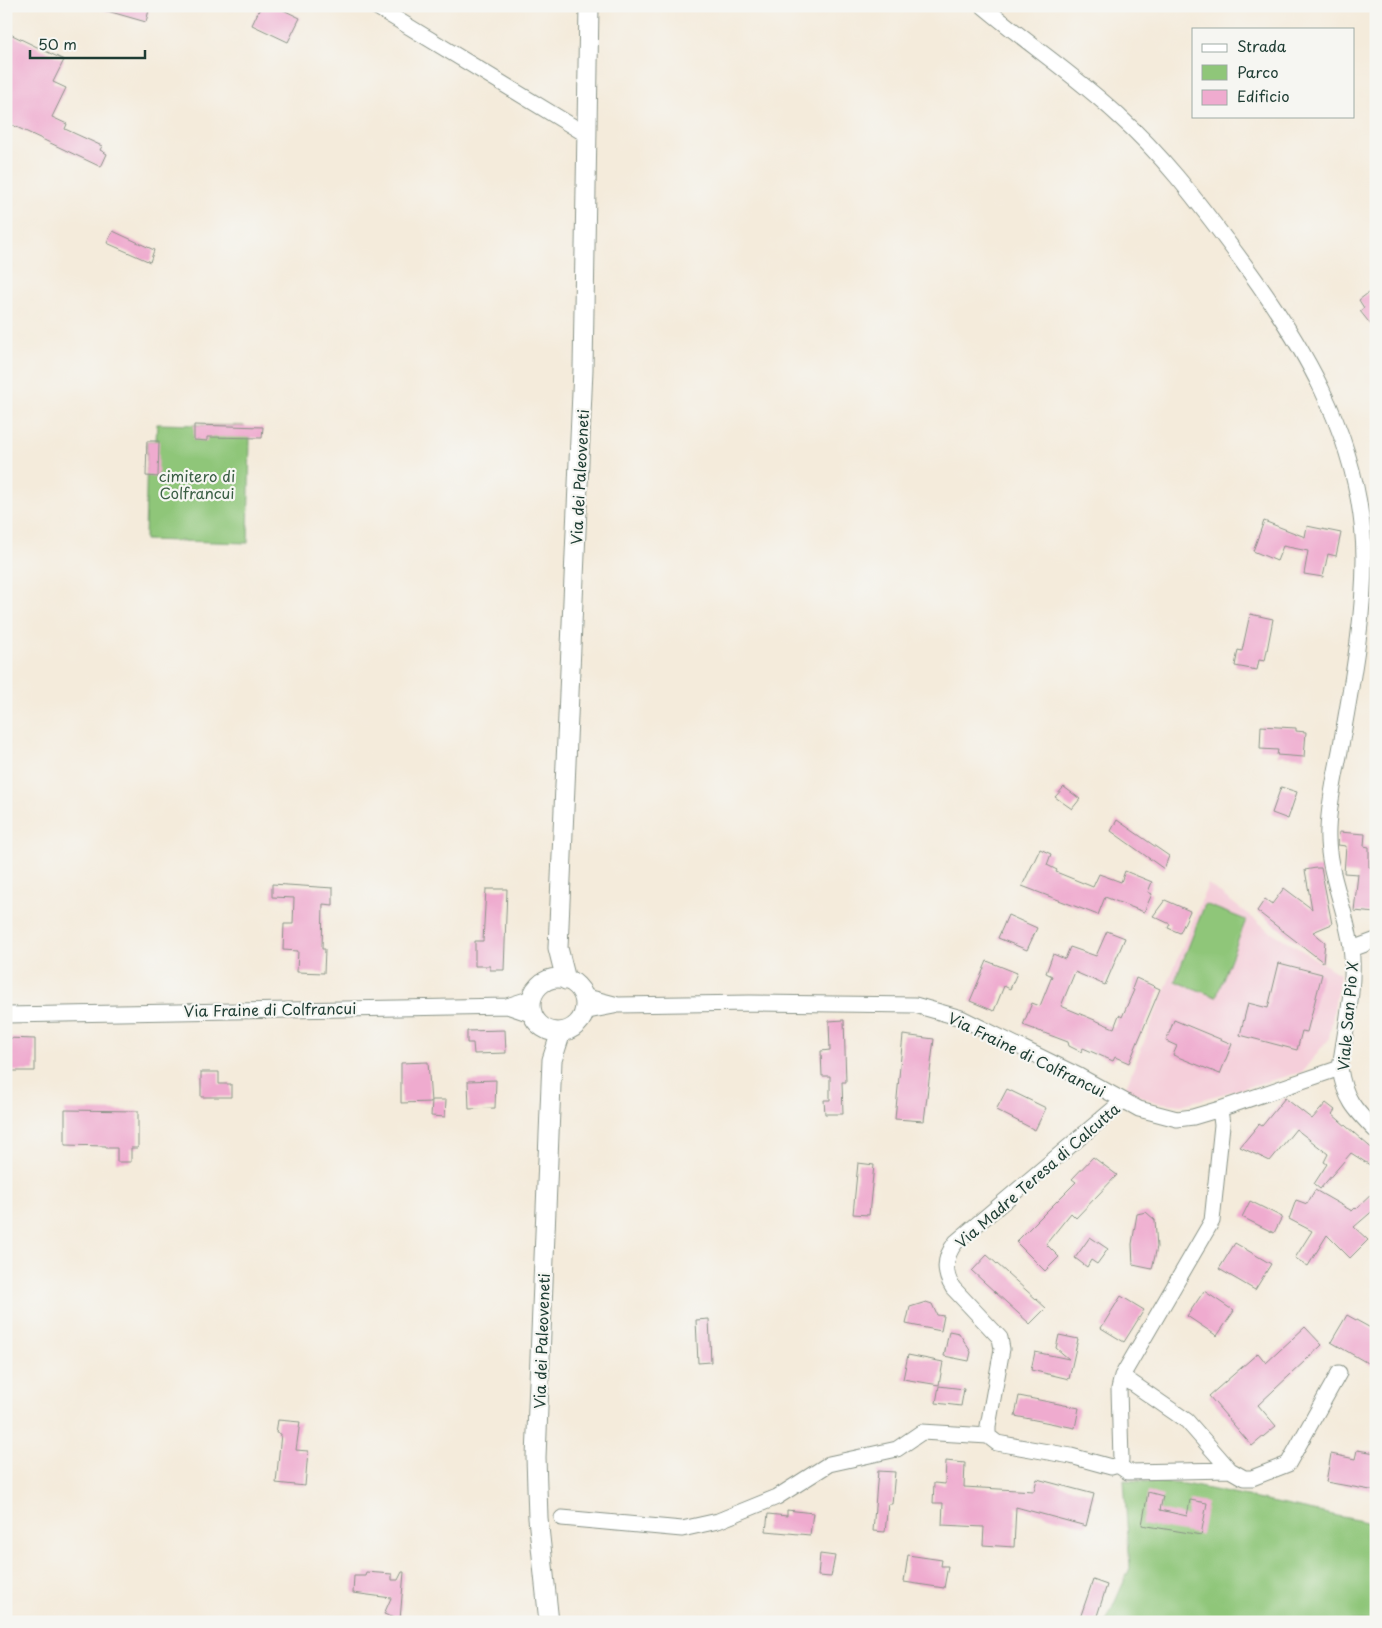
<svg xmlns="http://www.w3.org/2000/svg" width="1382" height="1628" font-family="'Playpen Sans',sans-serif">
  <rect width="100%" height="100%" fill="#f6f6f2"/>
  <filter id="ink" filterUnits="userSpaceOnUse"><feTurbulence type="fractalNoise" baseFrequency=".02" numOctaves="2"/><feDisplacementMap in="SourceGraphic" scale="10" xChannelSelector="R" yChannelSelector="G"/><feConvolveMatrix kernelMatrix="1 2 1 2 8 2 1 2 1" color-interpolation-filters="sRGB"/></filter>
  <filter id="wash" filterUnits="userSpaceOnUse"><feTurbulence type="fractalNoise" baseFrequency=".0096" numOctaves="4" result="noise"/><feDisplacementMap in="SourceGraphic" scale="20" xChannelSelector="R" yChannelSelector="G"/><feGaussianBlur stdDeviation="1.12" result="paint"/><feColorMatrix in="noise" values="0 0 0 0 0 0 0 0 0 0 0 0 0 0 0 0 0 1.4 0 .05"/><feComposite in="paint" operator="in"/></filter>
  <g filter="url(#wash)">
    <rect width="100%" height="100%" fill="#f4ebdb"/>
    <path fill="#f5cfda" d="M1208 884 1270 931 1340 974 1329 1038 1302 1072 1181 1105 1155 1102 1125 1089Z"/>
    <path fill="#8fc679" stroke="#578256" d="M157 424 244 426V436L250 437 248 543 145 540 147 441H156Z
      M1205 904 1246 920 1216 997 1175 981Z
      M1124 1480 1185 1484 1376 1524V1622H1106L1130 1568Z"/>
    <g id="blocks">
      <path fill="#efabcf" d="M104 6H150L146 22 104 10Z
        M261 6H275L300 18 288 42 252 25Z
        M6 32 64 60 53 82 66 88 52 117 67 124 65 129 102 146 100 150 107 154 101 167 6 122Z
        M113 231 154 250 150 262 107 243Z
        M1376 287V331L1360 311 1364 308 1359 300Z
        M194 425 263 427 262 438 207 437V441L194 440Z
        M147 441H159L158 477 146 476Z
        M1264 521 1305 537 1307 526 1341 533 1336 556 1328 554 1323 577 1304 574 1308 551 1283 546 1277 561 1253 551Z
        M1250 614 1273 619 1265 661 1259 660 1257 670 1235 666 1238 650 1242 651Z
        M1261 726 1296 728V731L1306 732 1304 757 1277 755 1278 750 1260 749Z
        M1064 787 1080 799 1072 809 1055 797Z
        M1281 787 1297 792 1288 819 1272 813Z
        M1117 820 1169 856 1164 869 1111 831Z
        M1339 832 1365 834 1364 846 1369 847V867L1376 868V913L1354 911 1358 874 1344 873 1346 846 1338 845Z
        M1040 849 1051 854 1047 865 1057 870 1056 872 1093 887 1099 874 1121 882 1125 871 1152 882 1148 892 1152 894 1144 912 1105 897 1098 915 1022 886Z
        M1316 868H1321L1332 924 1313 932 1325 942 1323 962 1257 911 1265 899 1272 904 1284 888 1312 909 1305 870Z
        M272 884 333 888V905L323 904 322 949H325L324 973 297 972 298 951 283 950 284 924H293L294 898 272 897Z
        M486 889H507L504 970H490V966H475V941H483Z
        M1165 900 1190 911 1180 933 1168 928 1170 924 1153 916Z
        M1008 915 1037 928 1027 950 998 938Z
        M1107 931 1125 938 1105 985 1075 972 1061 1006 1114 1028 1119 1015 1122 1017 1134 990 1132 989 1136 978 1160 989 1129 1063 1115 1057 1113 1061 1083 1048 1081 1052 1069 1046 1068 1042 1023 1025 1032 1003 1040 1006 1052 976 1046 973 1053 954 1065 959 1070 947 1096 956Z
        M987 961 1017 973 1010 989 1004 986 994 1011 970 1001Z
        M1279 963 1322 974 1307 1032 1302 1031 1297 1050 1240 1035 1248 1003 1268 1008Z
        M844 1020 846 1082H842L843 1114H825L824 1100H830V1076H822L821 1051 830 1050 829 1021Z
        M1174 1020 1232 1044 1220 1074 1173 1055 1177 1046 1166 1041Z
        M505 1030 506 1053 474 1054 473 1043H467V1031Z
        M903 1035 934 1039 924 1121 895 1119Z
        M6 1038 35 1039V1071H6Z
        M428 1062 431 1102 401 1103V1063Z
        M201 1072H219V1084H231V1097H201Z
        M496 1080 495 1108 469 1109 468 1081Z
        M1007 1089 1046 1108 1035 1130 996 1110Z
        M1285 1098 1312 1119 1326 1103 1335 1110 1332 1114 1376 1152V1169L1351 1153 1320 1189 1314 1184 1327 1164 1324 1162 1328 1154 1296 1129 1270 1161 1240 1147 1259 1124 1262 1126Z
        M432 1100H446L445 1117 431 1116Z
        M65 1110 138 1111V1148H131V1162H117V1148H106V1146L65 1145Z
        M1093 1157 1117 1175 1076 1218 1071 1213 1046 1244 1059 1257 1045 1271 1016 1242 1076 1182 1072 1179Z
        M858 1163 874 1165 869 1215 853 1214Z
        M1315 1190 1352 1211 1355 1208 1356 1209 1376 1190V1208L1354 1227 1368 1240 1350 1258 1327 1235 1308 1266 1295 1258 1312 1231 1289 1219 1296 1200 1307 1204Z
        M1250 1201 1282 1217 1274 1233 1242 1217Z
        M1146 1212 1155 1220 1157 1247 1152 1269 1133 1265 1132 1244 1137 1214Z
        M1090 1237 1108 1249 1097 1264 1091 1260 1087 1267 1075 1258Z
        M1235 1243 1271 1264 1255 1290 1219 1269Z
        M987 1255 1046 1308 1030 1324 972 1271Z
        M1204 1291 1234 1311 1217 1336 1187 1316Z
        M1121 1296 1144 1310 1124 1342 1101 1328Z
        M926 1302 932 1304 937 1315 944 1316 941 1331 906 1324 910 1307Z
        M1347 1315 1376 1331V1368L1331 1342Z
        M709 1319 711 1362 698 1363 696 1320Z
        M1305 1327 1322 1345 1258 1405 1276 1426 1252 1446 1209 1396 1258 1353 1266 1363Z
        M949 1331 959 1333 971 1352 969 1361 944 1356Z
        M1059 1335 1078 1339 1069 1379 1031 1370 1035 1352 1069 1359 1056 1348Z
        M908 1355 943 1362 939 1385 903 1379Z
        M939 1386 964 1389 961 1406 936 1403Z
        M1019 1396 1079 1408 1075 1428 1015 1416Z
        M278 1420 300 1422 296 1450 308 1451 305 1486 276 1483 281 1434 276 1433Z
        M1357 1450 1376 1453V1491L1326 1482 1331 1454 1355 1459Z
        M946 1461 965 1463 964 1487 1034 1491 1037 1479 1094 1494 1086 1526 1016 1507 1014 1547 983 1545 984 1527 942 1525 943 1503H933L934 1483 945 1484Z
        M878 1471 895 1472 892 1504H888L885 1532 873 1531Z
        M1148 1492 1163 1496 1160 1510 1187 1516 1190 1500 1207 1503 1201 1535 1142 1525Z
        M787 1510 813 1513 810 1535 766 1531 768 1514 787 1516Z
        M820 1554 835 1556 831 1577 818 1576Z
        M908 1555 942 1560 941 1566H948L944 1588 904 1582Z
        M366 1572 392 1574V1580H398L402 1572H404L400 1620 384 1614 391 1598 353 1593 354 1576H365Z
        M1093 1580 1107 1585 1095 1622 1080 1618Z"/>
    </g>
  </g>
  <g filter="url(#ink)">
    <use href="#blocks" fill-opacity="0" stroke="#8a9488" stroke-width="1"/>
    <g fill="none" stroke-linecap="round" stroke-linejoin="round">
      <g stroke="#8a9488" stroke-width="17">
        <path id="minor" d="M375 6 587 135
          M983 6C1028 44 1078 77 1120 117 1161 154 1194 197 1227 241 1298 335 1363 437 1364 558 1364 623 1351 687 1340 751 1335 776 1329 803 1328 829 1326 871 1346 907 1351 947 1356 984 1345 1031 1340 1068 1344 1098 1355 1110 1376 1131
          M1352 949 1376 940
          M583 996 618 1005 750 1003 915 1005 961 1018 1079 1076 1139 1109 1177 1119 1193 1117 1220 1109 1340 1068
          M507 1006 532 998
          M583 1012 614 1006
          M6 1015 507 1006 533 1015
          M1122 1376 1187 1421 1230 1470 1244 1478H1252L1288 1464 1339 1373
          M988 1436V1426L1002 1349 1000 1338 953 1288C943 1272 944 1257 956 1242L1123 1101
          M988 1436 997 1443 1071 1456 1111 1467 1118 1465
          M1118 1465 1121 1460 1119 1389 1122 1376 1212 1221 1222 1125 1220 1109
          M1118 1465 1128 1472 1230 1470
          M562 1518 682 1529 718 1521 777 1497 829 1464 897 1449 922 1432 988 1436"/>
      </g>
      <g stroke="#8a9488" stroke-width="21">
        <path id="major" d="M531 1005a27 27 0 1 1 54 0a27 27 0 1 1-54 0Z
          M566 980 558 948 583 369 589 6
          M549 1622 538 1518 536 1457 552 1060 561 1032"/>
      </g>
      <use href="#minor" stroke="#fff" stroke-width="15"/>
      <use href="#major" stroke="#fff" stroke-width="19"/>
    </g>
  </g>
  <g text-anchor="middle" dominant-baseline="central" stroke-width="4.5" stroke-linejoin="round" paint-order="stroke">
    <g font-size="15" fill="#3b5f45" stroke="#f6f6f2">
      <text x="197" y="475">cimitero di<tspan x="197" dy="17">Colfrancui</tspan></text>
    </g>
    <g font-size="15" fill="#1f3d34" stroke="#f6f6f2">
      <text transform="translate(579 477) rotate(-87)">Via dei Paleoveneti</text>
      <text transform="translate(270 1009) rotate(-1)">Via Fraine di Colfrancui</text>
      <text transform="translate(1347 1016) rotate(-85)">Viale San Pio X</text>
      <text transform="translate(1027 1054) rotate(26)">Via Fraine di Colfrancui</text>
      <text transform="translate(1037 1175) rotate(-41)">Via Madre Teresa di Calcutta</text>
      <text transform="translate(541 1341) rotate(-88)">Via dei Paleoveneti</text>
    </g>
  </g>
  <rect width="1382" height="1628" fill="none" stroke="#f6f6f2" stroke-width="25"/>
  <rect x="1192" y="28" width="162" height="90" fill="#f6f6f2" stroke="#a0aca6"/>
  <rect x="1202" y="44" width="25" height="8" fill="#ffffff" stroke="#a0aca6"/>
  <text x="1237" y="52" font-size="15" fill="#1f3d34">Strada</text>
  <rect x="1202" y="65" width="25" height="15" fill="#8fc679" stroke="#a0aca6"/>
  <text x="1237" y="78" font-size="15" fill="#1f3d34">Parco</text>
  <rect x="1202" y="90" width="25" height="15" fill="#efabcf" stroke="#a0aca6"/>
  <text x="1237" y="102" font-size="15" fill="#1f3d34">Edificio</text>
  <path d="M30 50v8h115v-8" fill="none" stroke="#1f3d34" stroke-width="2.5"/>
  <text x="38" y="50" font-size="15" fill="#1f3d34" stroke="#f6f6f2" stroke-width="4" paint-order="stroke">50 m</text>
</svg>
